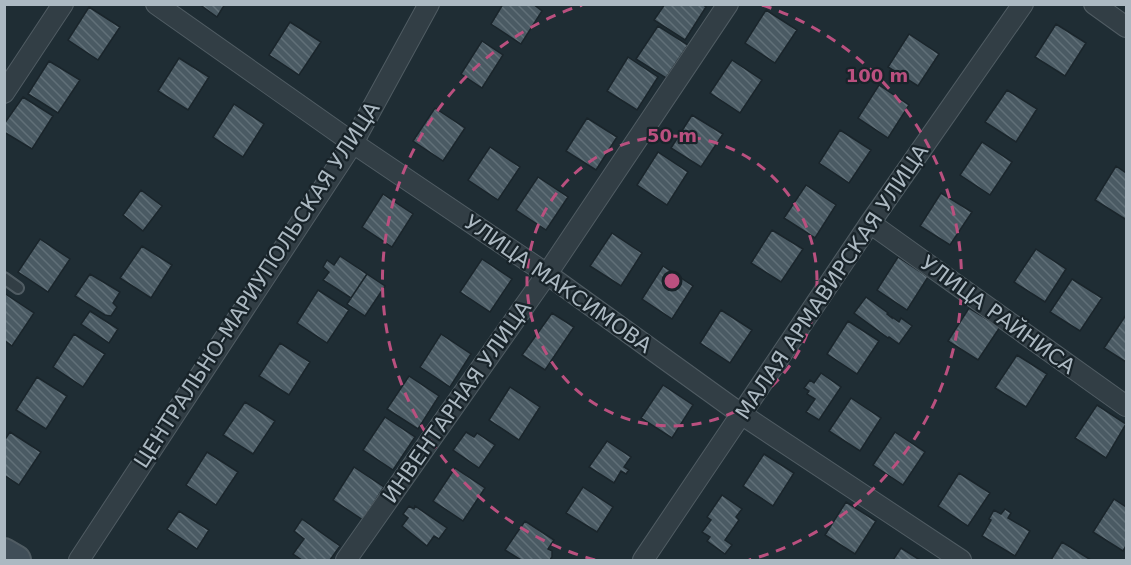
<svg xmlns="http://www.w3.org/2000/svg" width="1131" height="565" font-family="'DejaVu Sans',sans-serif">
  <defs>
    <pattern id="building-back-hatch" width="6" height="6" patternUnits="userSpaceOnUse" patternTransform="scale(1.5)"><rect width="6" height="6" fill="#4a5a63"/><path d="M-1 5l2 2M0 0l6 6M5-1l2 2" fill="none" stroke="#617078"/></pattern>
  </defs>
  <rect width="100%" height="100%" fill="#1f2d34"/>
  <path fill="url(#building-back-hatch)" stroke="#1a252b" stroke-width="1.5" d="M199 4H225L217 17Z
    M503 4H533L542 11 521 44 491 24Z
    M665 4H702L706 7 685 40 654 20Z
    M89 7 120 27 98 60 68 40Z
    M766 10 797 30 775 63 745 43Z
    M290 22 321 42 299 75 269 55Z
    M1056 24 1086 43 1065 76 1035 57Z
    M658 26 688 45 666 78 636 59Z
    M909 34 939 54 918 86 888 67Z
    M482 41 503 55 482 88 461 74Z
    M628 57 658 77 637 110 607 91Z
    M179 58 209 77 188 110 158 91Z
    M732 60 762 80 740 113 710 93Z
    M49 61 80 80 58 113 28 94Z
    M879 85 909 105 888 138 858 118Z
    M1007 90 1037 109 1016 142 985 122Z
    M23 97 53 116 32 149 4 132V124Z
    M234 104 264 124 243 157 213 137Z
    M435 108 465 128 443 161 413 141Z
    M692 115 723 134 701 167 671 148Z
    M587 118 617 137 596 170 566 151Z
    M840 130 871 150 849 183 819 163Z
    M982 142 1012 162 990 195 960 175Z
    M490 147 520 167 498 200 468 180Z
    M658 152 688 172 667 205 637 185Z
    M1116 166 1126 173V217L1125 219 1095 200Z
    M538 177 568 197 546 230 516 210Z
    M806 185 836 205 815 238 784 218Z
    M141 190 162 206 143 231 123 215Z
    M941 193 972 212 950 245 920 226Z
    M383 194 413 214 392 247 362 227Z
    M772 230 803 249 781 282 751 263Z
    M612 233 642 253 621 286 590 266Z
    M40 239 70 259 48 292 18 272Z
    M142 246 172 265 151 298 120 278Z
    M1036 249 1066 269 1045 302 1014 282Z
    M340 256 367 274 351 298 323 280 329 272 323 267 327 260 334 265Z
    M898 257 928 277 907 310 877 290Z
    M482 259 512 279 490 312 460 292Z
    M663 266 693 286 672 319 642 299Z
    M90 274 120 292 113 303 117 307 111 316 105 315 75 296Z
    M367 274 385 286 365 316 347 304Z
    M1072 279 1102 298 1080 331 1050 312Z
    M318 290 349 310 327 343 297 323Z
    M4 293 34 313 12 346 4 340Z
    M866 297 888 313 887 314 892 318V317L899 322 901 318 912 326 899 344 889 337 888 338 854 313Z
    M969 308 1000 327 978 360 948 341Z
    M721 310 752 330 730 363 700 343Z
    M90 311 118 329 109 343 81 324Z
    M552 313 574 327 545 370 522 355Z
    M1126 315V362L1104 348Z
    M848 321 879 341 857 374 827 354Z
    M74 334 105 354 83 387 53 367Z
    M441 334 471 354 450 387 420 367Z
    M280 343 310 362 289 395 259 376Z
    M1017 355 1047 374 1026 407 995 388Z
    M821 373 841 387 819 420 806 412 815 399 807 394 809 391 804 388 810 380 814 383Z
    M409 376 439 396 418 429 387 409Z
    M37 377 67 396 46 429 16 410Z
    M663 385 693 405 672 438 641 418Z
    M510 387 540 407 519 440 489 420Z
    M851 398 881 418 860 451 829 431Z
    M245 402 275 421 253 454 223 435Z
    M1097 405 1126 424 1106 458 1075 438Z
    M385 417 415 437 393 470 363 450Z
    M10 432 41 452 19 485 4 475V441Z
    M466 432 474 437 477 433 495 445 479 468 453 450Z
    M895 432 925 452 903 485 873 465Z
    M607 441 631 457 624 467 629 470 626 474 621 471 614 483 589 467Z
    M207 452 238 472 216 505 186 485Z
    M764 454 794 473 773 506 743 486Z
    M354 467 384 487 363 520 333 500Z
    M455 468 485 488 463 521 433 501Z
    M959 473 990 493 968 526 938 506Z
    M583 487 613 507 597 532 566 513Z
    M722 495 742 509 736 517 739 520 725 540 732 545 725 554 707 541 710 537 702 532 711 520 707 517Z
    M1114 499 1126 507V546L1123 551 1093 532Z
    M846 502 876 521 855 554 825 535Z
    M409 506 414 509 415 506 447 528 439 539 434 536 427 546 402 526 408 518 403 514Z
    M1005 509 1011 513 1008 518 1030 531 1015 556 982 536 991 520 989 519 994 510 1001 514Z
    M179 511 209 530 197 549 167 529Z
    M302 519 340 546 330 560H302L293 554 304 539 294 531Z
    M525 521 554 540 548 549 552 551V557L550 560H521L505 550Z
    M1062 542 1091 560H1051Z
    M901 548 920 560H893Z"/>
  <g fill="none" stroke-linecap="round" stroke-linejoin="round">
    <g stroke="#505c63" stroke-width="14">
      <path id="lane" d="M4 278 18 288"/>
    </g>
    <g stroke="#505c63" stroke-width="22">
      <path id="street" d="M156 4 353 143 547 274 741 414 961 560
        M1094 4 1126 27
        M4 93 63 4
        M870 223 1126 406
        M79 560 353 143 429 4
        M346 560 547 274 728 4
        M643 560 870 223 1023 4"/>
    </g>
    <g stroke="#505c63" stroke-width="32">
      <path id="secondary" d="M4 553 16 560"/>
    </g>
    <use href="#lane" stroke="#323e45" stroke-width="10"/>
    <use href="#street" stroke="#323e45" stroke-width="20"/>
    <use href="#secondary" stroke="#404e58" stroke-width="28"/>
  </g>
  <g fill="none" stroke="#ba507f" stroke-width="3" stroke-dasharray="10 8">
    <circle cx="672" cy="281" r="145"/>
    <path d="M595 560A290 290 0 0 1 582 5M762 5A290 290 0 0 1 749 560"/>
  </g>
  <g text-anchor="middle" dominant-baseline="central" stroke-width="4.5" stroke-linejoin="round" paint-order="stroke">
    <g font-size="21" fill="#acb9c2" stroke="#182329">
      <text transform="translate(832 282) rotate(-56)">МАЛАЯ АРМАВИРСКАЯ УЛИЦА</text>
      <text transform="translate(558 284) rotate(35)">УЛИЦА МАКСИМОВА</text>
      <text transform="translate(257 285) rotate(-57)">ЦЕНТРАЛЬНО-МАРИУПОЛЬСКАЯ УЛИЦА</text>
      <text transform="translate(998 315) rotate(36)">УЛИЦА РАЙНИСА</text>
      <text transform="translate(457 402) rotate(-55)">ИНВЕНТАРНАЯ УЛИЦА</text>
    </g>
  </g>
  <circle cx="672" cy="281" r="9" fill="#ba507f" stroke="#182329" stroke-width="3"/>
  <g font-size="18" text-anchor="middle" font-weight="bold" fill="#ba507f" stroke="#182329" stroke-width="4.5" stroke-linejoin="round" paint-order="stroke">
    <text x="877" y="82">100 m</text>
    <text x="672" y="142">50 m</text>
  </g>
  <rect width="1131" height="565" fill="none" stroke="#acb9c2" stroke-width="12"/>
</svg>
